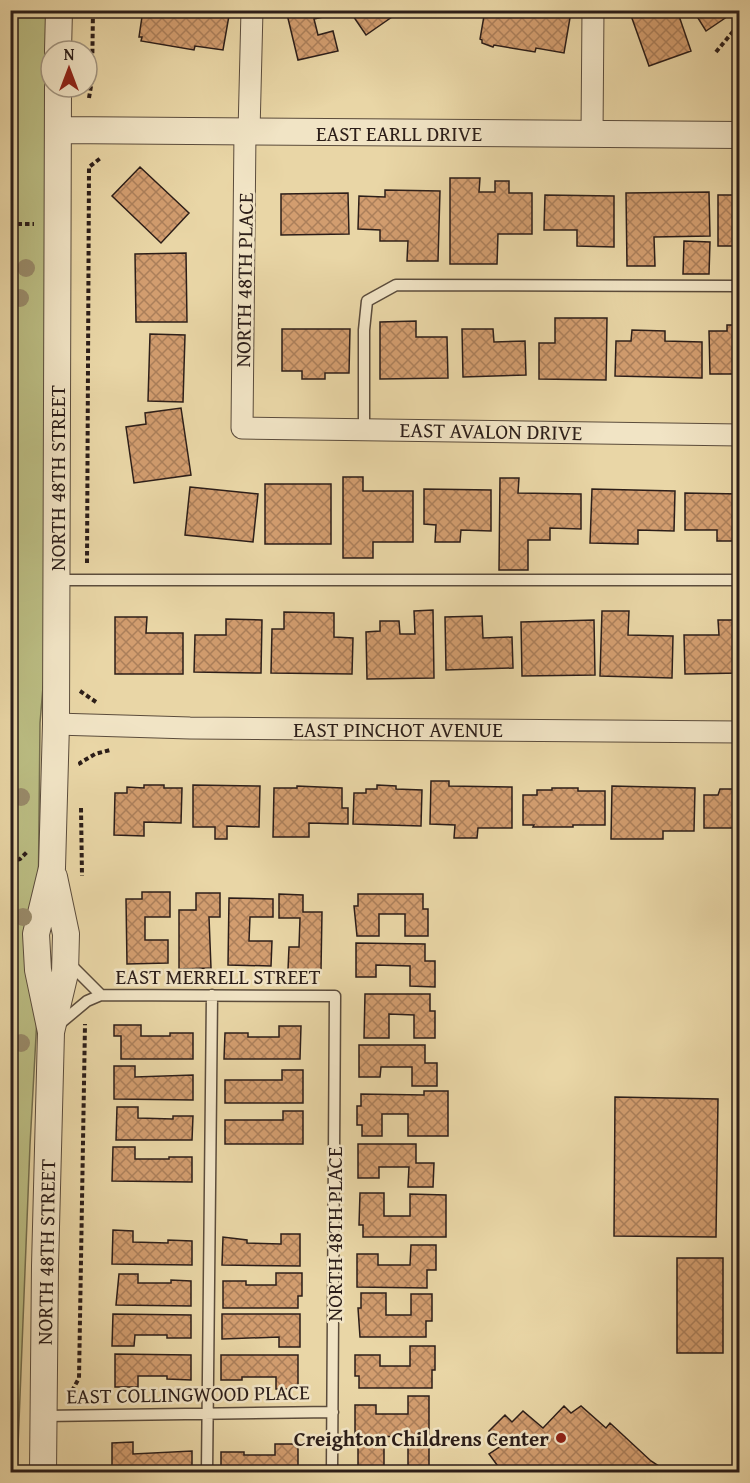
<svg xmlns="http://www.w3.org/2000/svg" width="750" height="1483" font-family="'Gentium Book Plus',serif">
  <defs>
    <pattern id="building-cross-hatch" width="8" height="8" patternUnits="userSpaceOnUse" patternTransform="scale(1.5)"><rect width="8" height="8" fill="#d29d6f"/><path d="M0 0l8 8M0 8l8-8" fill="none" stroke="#ab7f5a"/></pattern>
  </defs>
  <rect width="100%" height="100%" fill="#e9d6a6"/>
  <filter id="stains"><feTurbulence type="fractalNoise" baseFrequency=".00333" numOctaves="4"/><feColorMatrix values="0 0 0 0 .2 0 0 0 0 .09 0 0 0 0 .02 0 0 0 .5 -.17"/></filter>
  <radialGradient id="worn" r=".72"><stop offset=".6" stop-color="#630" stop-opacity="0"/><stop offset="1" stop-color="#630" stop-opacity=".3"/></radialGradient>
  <path fill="#bbbd83" stroke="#746e4e" stroke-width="1.5" d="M10 11H48L51 73 52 579 40 723 37 1018 30 1145 17 1472H10Z"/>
  <path fill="url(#building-cross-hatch)" stroke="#2c1e19" stroke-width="1.5" d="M143 10H230L223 50 195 46 194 50 141 41 142 37H139Z
    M286 10H327L328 16 314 19 318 35 333 31 338 51 298 60Z
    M349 10H402L366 35Z
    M485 10 571 12 564 53 536 48 535 52 494 45 493 47 482 43V40L480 39Z
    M629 10H677L691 51 649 66Z
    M693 10H737L706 31Z
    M140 167 189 213 161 243 112 196Z
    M450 178H480L479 192H495V181H509V193H532V234H498L497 264H450Z
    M385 190 440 191 438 261H407L408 241H380V230L358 229 359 196 385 197Z
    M709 192 710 236 654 237 655 266H627L626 193Z
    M348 193 349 234 281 235V194Z
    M545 195 614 196V247L577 246V230H544Z
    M718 195H740V246H718Z
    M684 241 710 242 709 274H683Z
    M186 253 187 322H136L135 254Z
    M555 318H607L606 380 539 379V343H555Z
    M416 321V337H447L448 378 380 379V322Z
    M727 325H740V374H710L709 331H727Z
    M282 329H350L349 373H325V379H302V371H282Z
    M462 329H493L494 342 525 341 526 375 463 377Z
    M632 330 665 331V341L702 342V378L615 376 616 341H631Z
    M150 334 185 335 183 402 148 401Z
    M181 408 191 475 134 483 126 427 146 424 145 413Z
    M343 477H363V491H413V542H373V558H343Z
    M500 478H519L518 493 581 494V529L550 528V540H528V570H499Z
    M265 484H331V544H265Z
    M190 487 258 494 253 542 185 535Z
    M424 489 491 490V531L461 530 460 542H435L436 525 424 524Z
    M592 489 675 491 674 531 638 530V544L590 543Z
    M685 493 740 494V541H717V530H685Z
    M433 610 434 678 367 679 366 632 380 631V621H399L400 634H415L414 611Z
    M602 611H629L628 635 673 636 672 678 600 676Z
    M284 612 334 613V637L353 638 352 674 271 673 272 629H284Z
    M482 616 483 638 512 637 513 668 446 670 445 617Z
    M115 617H147L146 633H183V674H115Z
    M226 619 262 620 261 673 194 672 195 635H226Z
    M594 620 595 675 522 676 521 622Z
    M718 620H740V673L685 674 684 635H719Z
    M431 781H449V786L512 787V828H478L477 838H454L455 825 430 824Z
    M144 785H164V788H182L181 823 144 822V836L114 835 115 793H127V787L144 788Z
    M193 785 260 786 259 827 227 826V839H215V827H193Z
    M377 785 396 786V789L422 790 421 826 353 824 354 793H366V789H377Z
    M297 786 342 788V808H348V824L309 823V837H273L274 788H297Z
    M612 786 695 788 694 831H663V839H611Z
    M552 788H578V791H605V825H573V827H533L534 825H523V795H537V790H552Z
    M720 789H740V828H704V795H718Z
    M142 892H170V917H145V940H168V963L127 964 126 899H142Z
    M196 893H220V917H209L211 968 179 969V910H196Z
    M279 894 303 895V912H322L321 970H288L289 947H299L300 918H279Z
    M358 894H423V909H428V936H405V914H379V936H357L354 906H358Z
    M229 898 273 899V917H250L249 941H272L271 966 228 965Z
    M356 943 425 944V961H435V987L410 986V966L376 965V977H356Z
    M365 994H430V1011H435V1038H414V1015L389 1014V1038H364Z
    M114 1025H141V1036H170V1033H193V1059H121V1036H114Z
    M279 1026H301L300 1059H224L225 1033H248V1037H279Z
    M359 1045H425V1063H437V1086H412V1067H381L380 1077H359Z
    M114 1066H135V1077L193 1075V1100L114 1099Z
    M282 1070H303V1103H225V1080H282Z
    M424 1091H448V1136H408V1114H382V1136H362V1125H357V1106H361V1094L424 1095Z
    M615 1097 718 1099 716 1237 614 1236Z
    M117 1107H138V1118L173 1119V1116H193L192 1140H116Z
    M283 1111H303V1144H225V1120H283Z
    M358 1144H416V1163H434L433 1187H408L409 1167H379V1178H358Z
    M113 1147H135V1159H169V1157H192V1182L112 1181Z
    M360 1193H384V1216H410V1194L446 1195V1237H363V1225H359Z
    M113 1230 133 1231V1242L168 1243V1240L192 1241V1265L112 1264Z
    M281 1234H300V1266L222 1265 223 1237 247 1240V1243L281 1244Z
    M411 1245H436V1270H427V1288L357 1287V1254H378V1265H410Z
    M677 1258H723V1353H677Z
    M276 1273H302V1296H298V1308H223V1281H246V1285H276Z
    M119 1274H138V1283H171V1280L191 1281V1306L116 1305Z
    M361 1293H386V1315H411V1294H432V1321H426V1337H360L358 1308H361Z
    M113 1314 191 1315V1338H167V1335H135L134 1346H112Z
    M222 1314H300V1347H279V1337L222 1339Z
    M410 1346H435V1370H432V1388H359V1376H355V1355H380V1366H410Z
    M115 1354 191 1355V1380L167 1379V1376H138V1387H115Z
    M221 1355H298V1389H276V1377H242V1380H221Z
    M408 1396H429V1436L355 1437V1405H376V1414H408Z
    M564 1406 571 1413 581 1406 606 1428 610 1423 651 1461 668 1472H497L500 1469 489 1454 501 1446 489 1431 505 1415 512 1422 523 1411 543 1428Z
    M133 1442V1454L192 1451V1472H112V1443Z
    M275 1444H298V1472H221V1452H244V1455H275Z
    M358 1444H384V1466H408V1444H429V1472H358Z"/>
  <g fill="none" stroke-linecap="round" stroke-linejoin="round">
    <g stroke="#5b4c3c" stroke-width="13">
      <path id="service" d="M364 429V330L367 301 396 285 740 286
        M56 580H740
        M69 963 101 995
        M57 1026 87 1001 101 995 335 996 332 1472
        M44 1416 333 1412
        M207 1472 212 995"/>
    </g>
    <g stroke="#5b4c3c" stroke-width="23">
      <path id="minor" d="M245 132 242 428 740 435
        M249 132 252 10
        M592 134 593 10
        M56 724 190 728 740 732"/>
    </g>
    <g stroke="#5b4c3c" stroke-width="28">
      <path id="tertiary" d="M58 51 59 10
        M58 130 740 135
        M51 1032 38 970 36 934 52 868 56 724 58 87
        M43 1472 45 1266 51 1032 65 973 66 934 54 877"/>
    </g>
    <path stroke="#2c1e19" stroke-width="4" stroke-dasharray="4.5 3" stroke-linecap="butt" d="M716 52 740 23
      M89 98 92 80 93 10
      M10 224H34
      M87 563 89 167 102 157
      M80 691 96 702
      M10 695 12 727 10 785
      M81 765 80 763 95 754 110 750
      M81 808 82 876
      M10 862 20 859 27 852
      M72 1391 79 1378 85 1024"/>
    <use href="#service" stroke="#f1e4c5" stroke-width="10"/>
    <use href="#minor" stroke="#f1e4c5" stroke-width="21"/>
    <use href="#tertiary" stroke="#f1e4c5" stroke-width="26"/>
  </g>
  <g fill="#998b6a">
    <circle cx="26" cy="268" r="9"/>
    <circle cx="20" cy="298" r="9"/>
    <circle cx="21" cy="797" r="9"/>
    <circle cx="23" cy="917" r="9"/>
    <circle cx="21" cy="1043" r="9"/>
  </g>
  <circle fill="#8f2418" stroke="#f1e4c5" stroke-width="2" cx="561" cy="1438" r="6"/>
  <g text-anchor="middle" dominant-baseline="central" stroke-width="5" stroke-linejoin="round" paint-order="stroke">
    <g font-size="21" fill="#2c1e19" stroke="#f1e4c5">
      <text x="399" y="133">EAST EARLL DRIVE</text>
      <text transform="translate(244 280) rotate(-89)">NORTH 48TH PLACE</text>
      <text transform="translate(491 431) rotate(1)">EAST AVALON DRIVE</text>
      <text transform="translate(57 478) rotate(-90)">NORTH 48TH STREET</text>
      <text x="398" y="729">EAST PINCHOT AVENUE</text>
      <text x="218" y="976">EAST MERRELL STREET</text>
      <text transform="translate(334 1234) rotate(-90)">NORTH 48TH PLACE</text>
      <text transform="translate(46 1252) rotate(-89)">NORTH 48TH STREET</text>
      <text transform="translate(188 1394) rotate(-1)">EAST COLLINGWOOD PLACE</text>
    </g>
    <g font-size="21" font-weight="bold" fill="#2c1e19" stroke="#f1e4c5" text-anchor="end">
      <text x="549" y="1438">Creighton Childrens Center</text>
    </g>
  </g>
  <rect width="750" height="1483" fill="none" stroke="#e9d6a6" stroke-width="36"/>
  <rect x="12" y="12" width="726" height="1459" fill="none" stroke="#2c1e19" stroke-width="3"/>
  <rect x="18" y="18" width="714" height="1447" fill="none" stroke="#2c1e19" stroke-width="1.5"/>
  <g transform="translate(69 69)"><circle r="28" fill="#f1e4c5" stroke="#a29580" stroke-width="1.5"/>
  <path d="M0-4.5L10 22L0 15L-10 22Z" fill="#8f2418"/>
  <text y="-9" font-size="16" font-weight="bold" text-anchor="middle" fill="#2c1e19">N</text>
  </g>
  <rect width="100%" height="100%" filter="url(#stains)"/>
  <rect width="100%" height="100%" fill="url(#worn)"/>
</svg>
